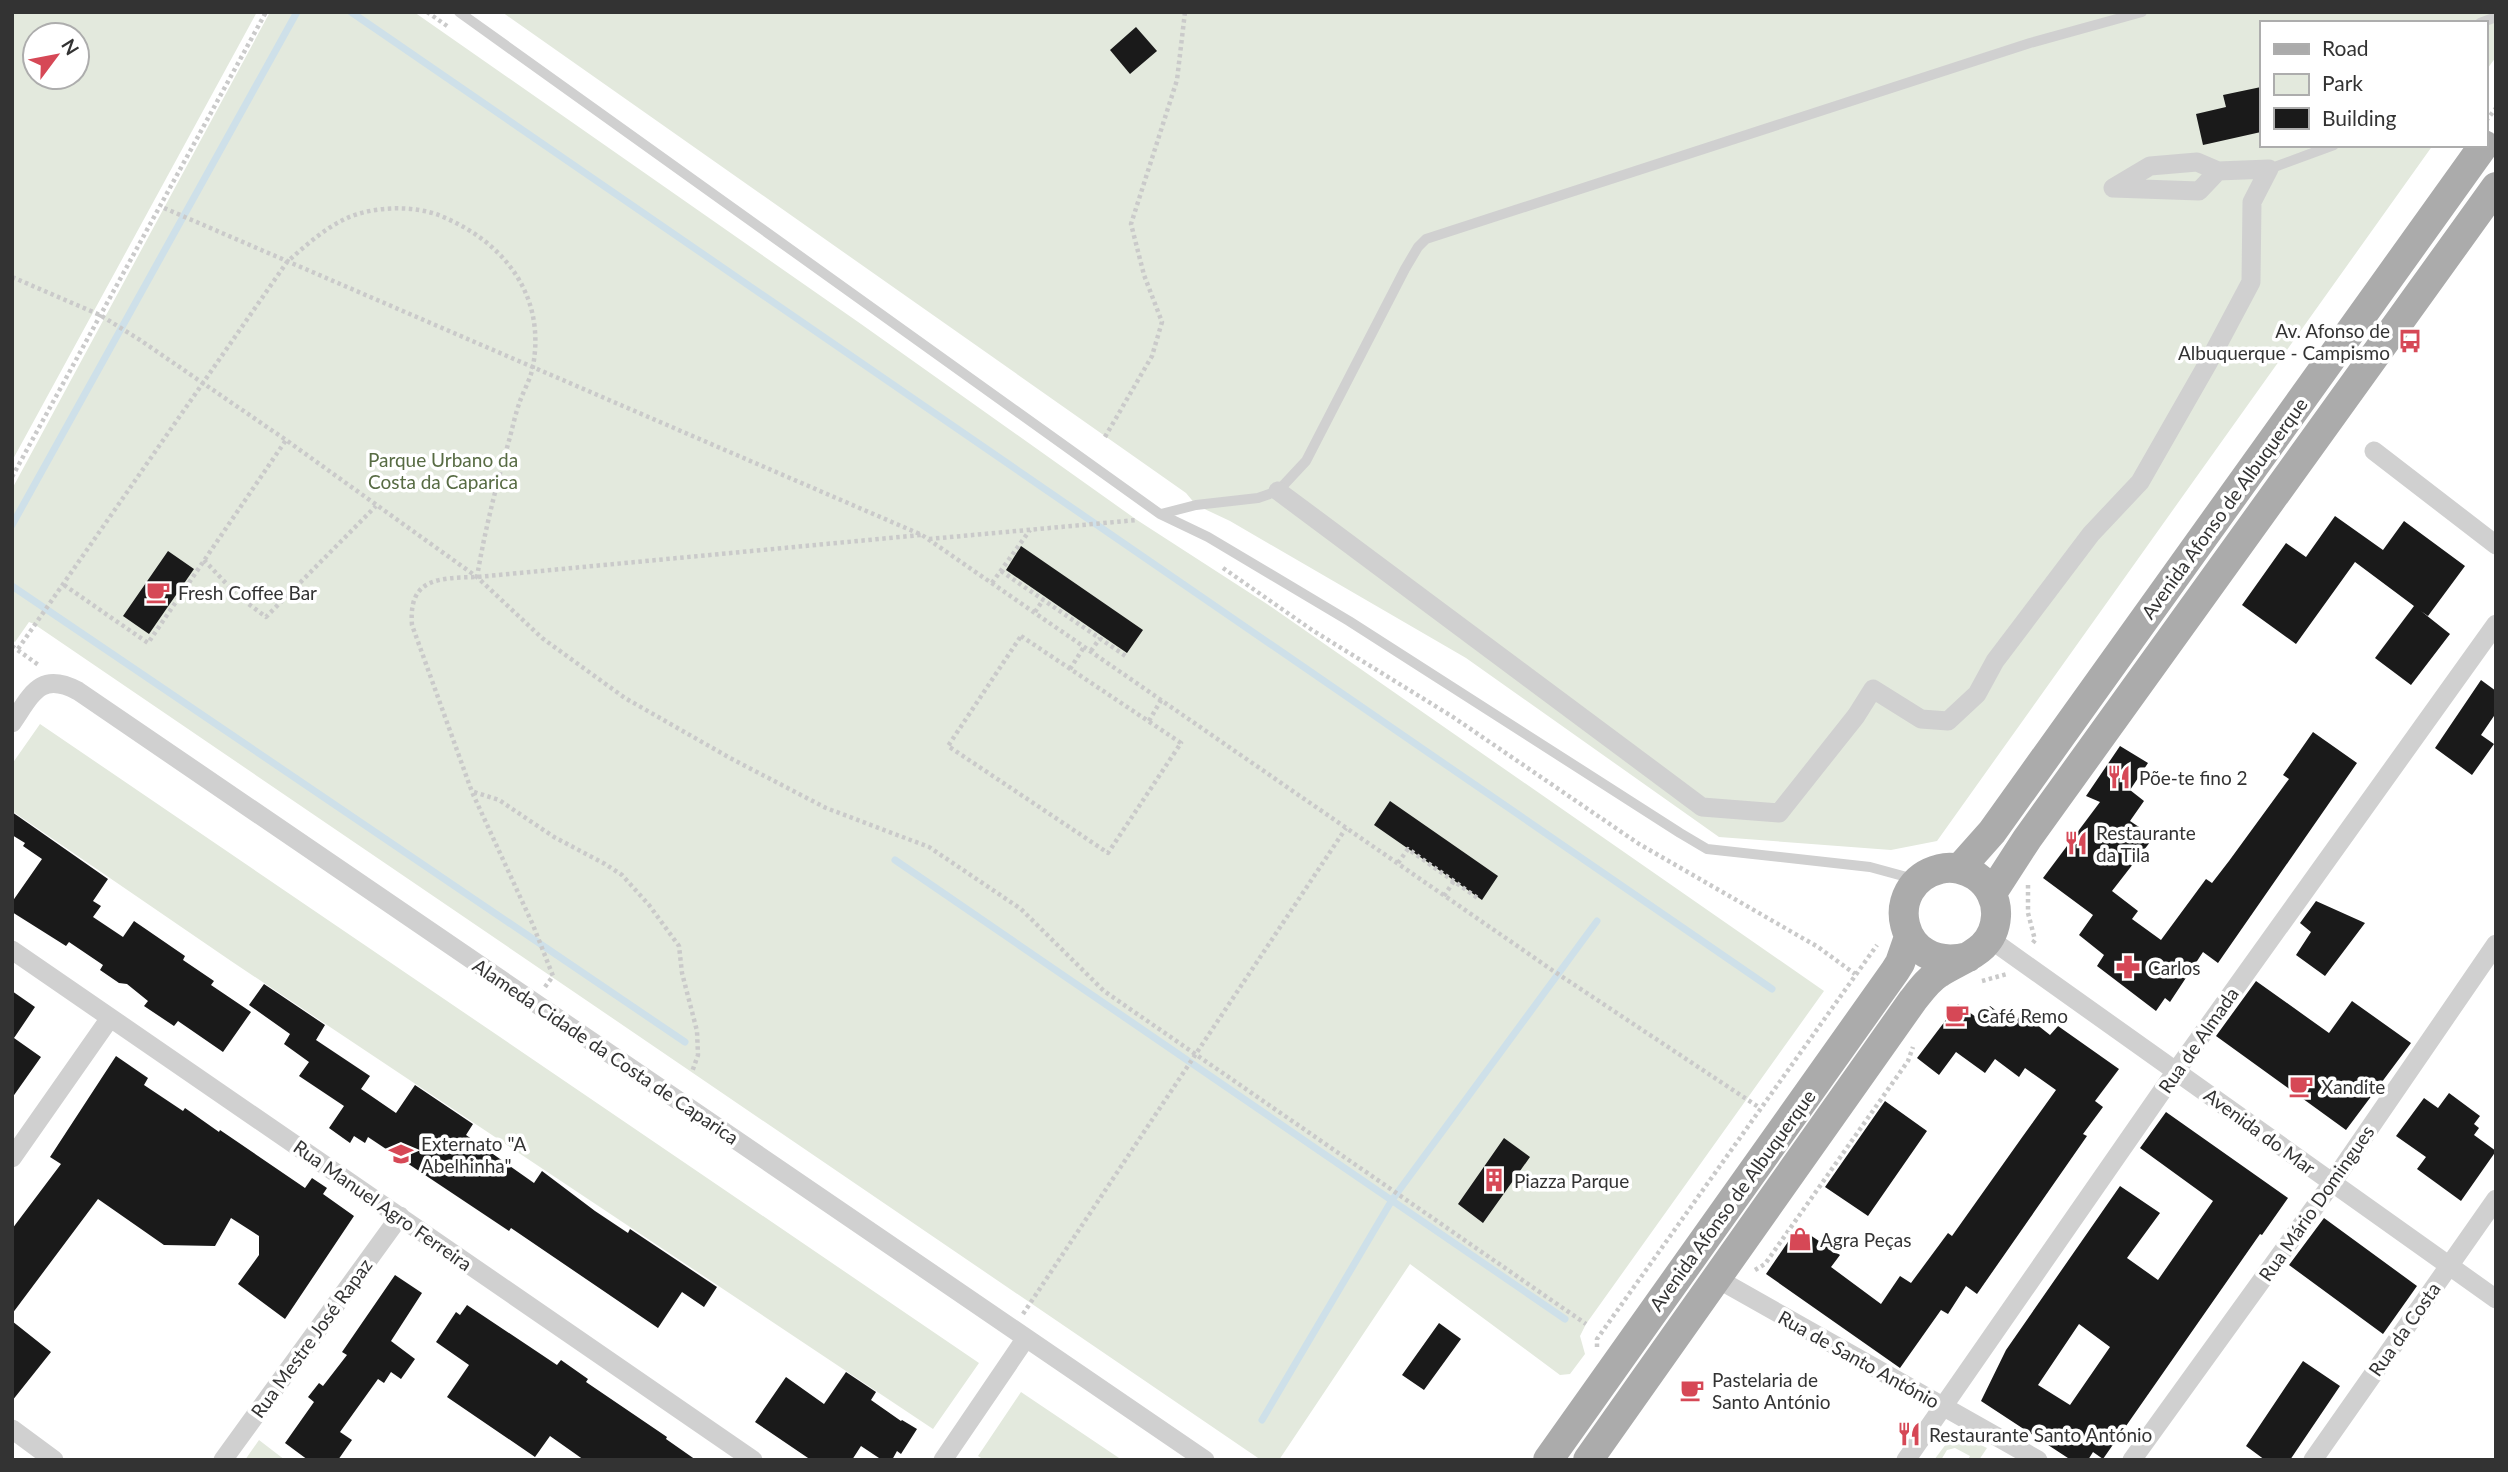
<svg xmlns="http://www.w3.org/2000/svg" width="2508" height="1472" font-family="Lato,sans-serif">
  <rect width="100%" height="100%" fill="#fff"/>
  <path fill="#e3e9dd" fill-rule="evenodd" d="M12 12H257L12 461ZM35 35H77V77H35Z
    M270 12H414L861 324 1137 520 1267 604 1824 991 1586 1324 1580 1336 1585 1354 1570 1374 1560 1375 1410 1264 1279 1460H1261L34 624 29 622 15 642 12 640V489Z
    M502 12H2496V57L2485 72V23H2261V145H2433L1937 841 1891 850 1719 837 1466 658 1230 521 1196 505 1186 493Z
    M40 724 979 1363 933 1429 231 961 12 811V764Z
    M1021 1392 1122 1460H984L978 1456Z
    M1958 1434 1987 1448 1979 1460H1968L1970 1456 1955 1448 1947 1450 1941 1460H1934L1949 1440Z
    M259 1440 285 1460H245Z"/>
  <g fill="none" stroke-linecap="round" stroke-linejoin="round">
    <path stroke="#cee0e9" stroke-width="7" d="M351 12 1772 989
      M12 525 297 12
      M12 586 685 1042
      M895 860 1565 1319
      M1262 1420 1392 1200 1597 921"/>
  </g>
  <path fill="#1a1a1a" fill-rule="evenodd" d="M1136 27 1157 51 1130 74 1110 50Z
    M2261 87V132L2203 145 2196 114 2226 107 2223 95Z
    M2335 516 2383 550 2404 521 2465 566 2428 616 2421 611 2450 634 2411 685 2375 658 2414 606 2355 562 2296 644 2242 605 2286 543 2306 557Z
    M1021 546 1143 630 1127 653 1006 570Z
    M168 551 194 569 149 634 123 616Z
    M2481 680 2496 691V713L2481 735 2494 744 2472 775 2435 748Z
    M2313 732 2357 763 2218 963 2203 952 2170 1002 2165 998 2156 1011 2097 966 2104 955 2079 935 2093 915 2043 878 2100 802 2086 796 2120 746 2148 763 2130 790 2144 801 2130 821 2154 837 2112 891 2138 911 2132 919 2161 940 2206 879 2212 883 2229 861 2289 779 2283 775Z
    M1390 801 1498 876 1482 900 1374 825Z
    M12 812 108 879 93 901 101 906 93 917 123 937 134 921 185 956 183 960 214 981 211 985 251 1012 223 1052 178 1021 174 1026 144 1006 148 1001 127 984 119 983 100 970 103 965 69 942 66 946 12 912V902L42 859 23 846 25 843 12 835Z
    M2316 901 2365 923 2325 976 2296 955 2311 932 2300 923Z
    M2256 981 2329 1033 2352 1001 2411 1043 2346 1130 2216 1036Z
    M264 984 325 1025 316 1040 370 1076 361 1089 396 1113 415 1085 473 1124 466 1135 534 1183 542 1171 595 1211 628 1233 630 1229 717 1287 704 1307 682 1292 658 1328 511 1228 509 1231 368 1137 365 1143 354 1136 350 1143 329 1128 344 1106 299 1076 309 1062 284 1044 290 1034 249 1005Z
    M12 991 35 1007 14 1038 41 1057 12 1098Z
    M1958 1004 1980 1020 1990 1006 2014 1024 2022 1013 2050 1035 2058 1026 2119 1069 2095 1101 2103 1107 2083 1134 2087 1136 1977 1294 1966 1286 1948 1314 1941 1310 1900 1368 1766 1274 1798 1227 1840 1255 1831 1267 1881 1304 1900 1276 1911 1283 1948 1233 1952 1236 2023 1136 2056 1090 2025 1068 2019 1077 1995 1059 1985 1073 1956 1052 1939 1075 1917 1058Z
    M116 1056 148 1078 144 1085 183 1111 185 1108 219 1132 220 1130 305 1188 312 1178 327 1188 323 1194 354 1216 285 1319 238 1284 259 1255V1236L231 1218 215 1246 164 1245 98 1199 12 1314V1229L61 1164 50 1157Z
    M2449 1093 2480 1116 2474 1124 2479 1128 2474 1135 2496 1151 2461 1201 2417 1169 2426 1157 2396 1136 2424 1098 2438 1108Z
    M1885 1101 1927 1131 1868 1216 1825 1187Z
    M2166 1112 2288 1198 2262 1235 2260 1234 2103 1459 2093 1452 2088 1460H2071L1981 1401 2006 1350 2120 1186 2160 1213 2127 1258 2158 1280 2213 1201 2140 1148ZM2079 1324 2110 1347 2070 1405 2038 1385Z
    M1504 1138 1530 1157 1483 1223 1458 1204Z
    M2324 1218 2417 1286 2383 1334 2289 1265Z
    M395 1275 422 1293 391 1341 415 1359 401 1379 391 1372 384 1383 378 1379 340 1432 352 1440 338 1460H308L285 1443 314 1402 308 1397 319 1383 323 1386 347 1355 342 1352Z
    M467 1305 557 1365 561 1360 588 1379 586 1382 667 1437 666 1439 696 1460H584L550 1436 535 1457 447 1397 469 1365 436 1342 456 1312 460 1315Z
    M12 1321 51 1352 12 1401Z
    M1439 1323 1461 1339 1424 1390 1402 1375Z
    M2303 1361 2340 1386 2290 1460H2265L2246 1446Z
    M846 1372 876 1392 871 1400 901 1421 902 1420 917 1429 901 1454 897 1451 892 1460H882L861 1446 852 1460H811L755 1422 786 1377 824 1404Z"/>
  <g fill="none" stroke-linecap="round" stroke-linejoin="round">
    <path stroke="#cacaca" stroke-width="4.5" stroke-dasharray="3.5 3.5" stroke-linecap="butt" d="M427 12 450 28
      M2486 121 2496 108
      M164 208 922 535 1552 970 1760 1108
      M12 277 100 315 140 340 286 440 477 577 542 638 625 698 730 758 826 808 929 847 1021 909 1104 991 1586 1324
      M1105 437 1152 356 1162 322 1144 275 1131 224 1177 80 1185 12
      M12 477 266 12
      M929 539 1137 520
      M204 560 238 596 266 617 376 506
      M1223 568 1312 630 1453 717 1639 844 1818 947 1855 974
      M1001 571 1127 657
      M992 583 1030 530
      M64 585 148 643 286 440
      M1035 612 1043 600
      M1021 636 1181 743 1108 853 948 746Z
      M12 646 40 666
      M18 649 287 262C305 246 325 228 347 218 374 206 414 205 441 216 504 242 546 295 533 366 531 378 524 390 520 401 516 412 513 425 510 437 497 483 485 529 477 577
      M1091 651 1100 638
      M1070 669 1084 647
      M1149 721 1161 700
      M474 792 499 800 554 837 605 864 622 875 649 905 679 946 682 973 697 1031 698 1055 692 1072
      M1398 863 1408 849 1479 899
      M2028 885V913L2035 940 2032 944
      M1444 896 1454 881
      M1982 981 2007 974
      M545 987 553 976 533 925 472 792 412 625C408 577 440 578 477 577L921 535
      M1755 1270 1765 1264 1908 1061 1913 1047
      M1023 1314 1346 828
      M1597 1347V1339L1877 945"/>
    <path stroke="#d0d0d0" stroke-width="10" d="M459 12 1160 514 1208 537 1349 621 1680 833 1707 849 1870 867 1914 879
      M2480 23 2496 17
      M2269 169 2334 145
      M1161 514 1196 505 1258 498 1278 491 1306 461 1405 269 1418 247 1426 239 2030 43 2142 12"/>
    <path stroke="#d0d0d0" stroke-width="19" d="M2113 188 2199 191 2218 171
      M2374 451 2496 545
      M1278 491 1702 807 1779 813 1856 716 1873 689 1921 719 1948 721 1977 694 1995 661 2091 534 2140 482 2208 363 2251 282 2252 202 2269 169 2218 171 2197 162 2150 166 2113 188
      M12 723C32 694 40 671 78 691L1205 1460
      M1990 939 2496 1299
      M12 950 753 1460
      M12 1158 110 1018
      M1716 1278 2038 1460
      M12 1429 54 1460
      M223 1460 400 1216
      M943 1460 1026 1338
      M1906 1460 2176 1071 2496 624
      M2132 1460 2332 1183 2496 944
      M2313 1460 2496 1199"/>
    <path stroke="#ababab" stroke-width="30" d="M1960 868 1992 832 2484 145
      M1992 893 2027 839 2496 187
      M1548 1460 1895 971 1900 963 1909 937
      M1588 1460 1913 1000C1921 990 1929 979 1939 973 1964 957 1994 951 1996 916 1997 900 1989 885 1976 876 1966 869 1952 866 1940 869 1880 884 1898 975 1968 957"/>
  </g>
  <defs>
    <g id="bus-bare" transform="scale(1.89)"><path d="M-5-6H5V4H4V6H2V4H-2V6H-4V4H-5ZM-3.5-4V0h7V-4ZM-3.5 1.2v1.5H-2V1.2ZM2 1.2v1.5H3.5V1.2Z" fill="#d64856" stroke="#fff" stroke-width="2.5" paint-order="stroke"/></g>
    <g id="cafe-bare" transform="scale(1.89)"><path d="M-5.5-4.5H6V0H3Q3 3.5 0 3.5H-2.5Q-5.5 3.5-5.5 0ZM3-3.2v2h1.7v-2ZM-6 4.5H4V6H-6Z" fill="#d64856" stroke="#fff" stroke-width="2.5" paint-order="stroke"/></g>
    <g id="restaurant-bare" transform="scale(1.89)"><path d="M-5-6h1v4h1v-4h1v4h1v-4h1v5L-1.5 .5V6h-2V.5L-5-1ZM5-6V6H3V1.5H1.5Q1.5-4 5-6Z" fill="#d64856" stroke="#fff" stroke-width="2.5" paint-order="stroke"/></g>
    <g id="pharmacy-bare" transform="scale(1.89)"><path d="M-2-6h4v4h4v4h-4v4h-4v-4h-4v-4h4Z" fill="#d64856" stroke="#fff" stroke-width="2.5" paint-order="stroke"/></g>
    <g id="school-bare" transform="scale(1.89)"><path d="M0-5L7-2L0 1L-7-2ZM-4 1L0 2.5L4 1V4Q0 6-4 4Z" fill="#d64856" stroke="#fff" stroke-width="2.5" paint-order="stroke"/></g>
    <g id="building-bare" transform="scale(1.89)"><path d="M-4-6H4V6H1V3H-1V6H-4ZM-2.5-4.3h1.7v1.8h-1.7ZM.8-4.3h1.7v1.8H.8ZM-2.5-1h1.7V.8h-1.7ZM.8-1h1.7V.8H.8Z" fill="#d64856" stroke="#fff" stroke-width="2.5" paint-order="stroke"/></g>
    <g id="shop-bare" transform="scale(1.89)"><path d="M-5-2.5h2.3a2.7 3.5 0 0 1 5.4 0H5L5.5 6h-11ZM-1.5-2.5h3a1.5 2.3 0 0 0-3 0Z" fill="#d64856" stroke="#fff" stroke-width="2.5" paint-order="stroke"/></g>
  </defs>
  <g fill-rule="evenodd">
    <use href="#bus-bare" x="2410" y="341"/>
    <use href="#cafe-bare" x="158" y="592"/>
    <use href="#restaurant-bare" x="2119" y="777"/>
    <use href="#restaurant-bare" x="2076" y="843"/>
    <use href="#pharmacy-bare" x="2128" y="967"/>
    <use href="#cafe-bare" x="1957" y="1015"/>
    <use href="#cafe-bare" x="2301" y="1086"/>
    <use href="#school-bare" x="401" y="1154"/>
    <use href="#building-bare" x="1494" y="1180"/>
    <use href="#shop-bare" x="1800" y="1239"/>
    <use href="#cafe-bare" x="1692" y="1390"/>
    <use href="#restaurant-bare" x="1909" y="1434"/>
  </g>
  <g text-anchor="middle" dominant-baseline="central" stroke-width="7" stroke-linejoin="round" paint-order="stroke">
    <g font-size="19" fill="#333" stroke="#fff" text-anchor="start">
      <text x="2390" y="330" text-anchor="end">Av. Afonso de<tspan x="2390" dy="22">Albuquerque - Campismo</tspan></text>
      <text x="178" y="592">Fresh Coffee Bar</text>
      <text x="2139" y="777">Põe-te fino 2</text>
      <text x="2096" y="832">Restaurante<tspan x="2096" dy="22">da Tila</tspan></text>
      <text x="2148" y="967">Carlos</text>
      <text x="1977" y="1015">Café Remo</text>
      <text x="2321" y="1086">Xandite</text>
      <text x="421" y="1143">Externato "A<tspan x="421" dy="22">Abelhinha"</tspan></text>
      <text x="1514" y="1180">Piazza Parque</text>
      <text x="1820" y="1239">Agra Peças</text>
      <text x="1712" y="1379">Pastelaria de<tspan x="1712" dy="22">Santo António</tspan></text>
      <text x="1929" y="1434">Restaurante Santo António</text>
    </g>
    <g font-size="19" fill="#576b43" stroke="#fff">
      <text x="443" y="459">Parque Urbano da<tspan x="443" dy="22">Costa da Caparica</tspan></text>
    </g>
    <g font-size="19" fill="#333" stroke="#fff">
      <text transform="translate(2224 508) rotate(-54)">Avenida Afonso de Albuquerque</text>
      <text transform="translate(2198 1040) rotate(-55)">Rua de Almada</text>
      <text transform="translate(606 1051) rotate(34)">Alameda Cidade da Costa de Caparica</text>
      <text transform="translate(2260 1131) rotate(36)">Avenida do Mar</text>
      <text transform="translate(1732 1200) rotate(-54)">Avenida Afonso de Albuquerque</text>
      <text transform="translate(2316 1203) rotate(-55)">Rua Mário Domingues</text>
      <text transform="translate(383 1205) rotate(35)">Rua Manuel Agro Ferreira</text>
      <text transform="translate(2404 1329) rotate(-55)">Rua da Costa</text>
      <text transform="translate(311 1338) rotate(-54)">Rua Mestre José Rapaz</text>
      <text transform="translate(1859 1359) rotate(29)">Rua de Santo António</text>
    </g>
  </g>
  <rect width="2508" height="1472" fill="none" stroke="#333333" stroke-width="28"/>
  <rect x="2260" y="21" width="228" height="126" fill="#ffffff" stroke="#adadad" stroke-width="2"/>
  <rect x="2274" y="44" width="35" height="10" fill="#ababab" stroke="#adadad" stroke-width="2"/>
  <text x="2322" y="56" font-size="21" fill="#333333">Road</text>
  <rect x="2274" y="74" width="35" height="21" fill="#e3e9dd" stroke="#adadad" stroke-width="2"/>
  <text x="2322" y="91" font-size="21" fill="#333333">Park</text>
  <rect x="2274" y="108" width="35" height="21" fill="#1a1a1a" stroke="#adadad" stroke-width="2"/>
  <text x="2322" y="126" font-size="21" fill="#333333">Building</text>
  <g transform="translate(56 56) rotate(58)"><circle r="33" fill="#ffffff" stroke="#adadad" stroke-width="2"/>
  <path d="M0-5L12 26L0 18L-12 26Z" fill="#d64856"/>
  <text y="-10" font-size="19" font-weight="bold" text-anchor="middle" fill="#333333">N</text>
  </g>
</svg>
